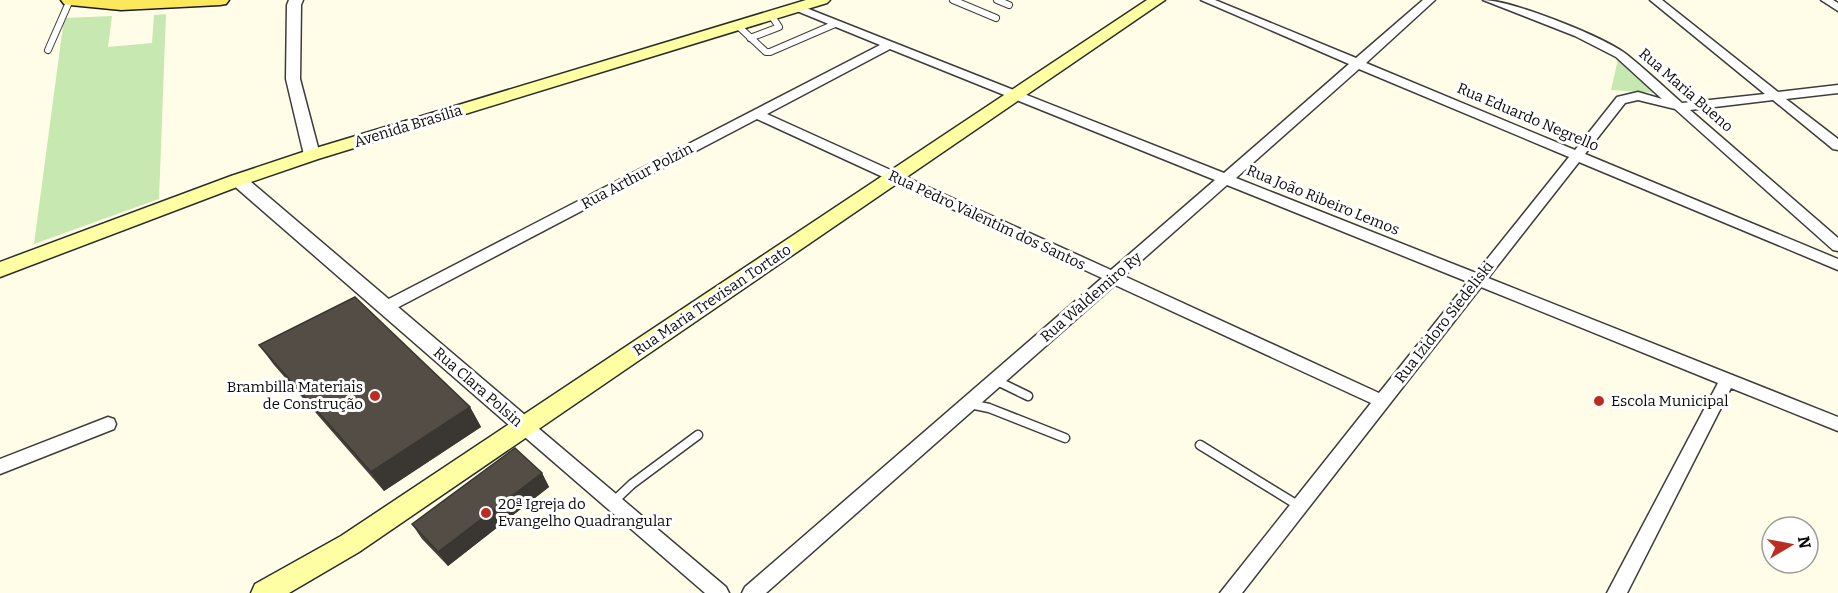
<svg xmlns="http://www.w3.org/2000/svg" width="1838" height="593" font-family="Bitter,serif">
  <rect width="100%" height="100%" fill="#fffde7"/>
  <path fill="#c7e9b1" d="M166 14 159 199 34 244 64 18 112 16 108 47 152 43 154 15Z
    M1618 59 1657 93 1611 90Z"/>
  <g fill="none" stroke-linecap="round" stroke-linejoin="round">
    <g stroke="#3d3d3d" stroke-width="8">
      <path id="service-far1" d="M953 0 996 18
        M997 0 1009 5
        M737 25 766 52H770L835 24
        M750 38 779 27 771 15
        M48 50 70 0"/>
    </g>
    <g stroke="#3d3d3d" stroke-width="11">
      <path id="service" d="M995 380 1028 396
        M970 404 989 408 1065 438
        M1200 445 1299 506
        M613 502 632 484 698 435"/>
    </g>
    <g stroke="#3d3d3d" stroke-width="3">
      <path id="minor" d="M1201 0H1215L1356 58 1423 0H1435L1366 63 1575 150 1617 97 1638 92 1662 99 1616 57 1575 36 1483 0C1511 0 1602 36 1626 54 1645 69 1664 87 1682 103L1765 94 1650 0H1662L1778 92 1838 85V93L1786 99 1838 139V150L1833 149 1773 100 1690 110 1838 238V251L1833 250 1675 109 1638 100 1625 103 1585 154 1838 259V270L1579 162 1488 278 1838 417V431L1731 388 1627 593H1607L1718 383 1481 287 1242 593H1220L1371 403 1115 285 766 593H742L745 587 1102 278 757 119 391 311H381L378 307 381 303 880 45 792 9 790 7 796 4 1224 173 1349 64ZM890 49 1215 180 1111 270 767 114ZM1359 69 1569 157 1476 273 1236 178ZM1227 185 1468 282 1379 393 1124 276Z
        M1821 0H1833L1838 3V11Z
        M108 417 114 419 116 424 114 429 0 474V459Z
        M525 420 531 422 726 587 729 593H705L519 432 517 427 519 422Z"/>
    </g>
    <g stroke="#3d3d3d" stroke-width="3">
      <path id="tertiary" d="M289 0H303L301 5 300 79 320 155 312 160 304 155 286 79 287 5Z
        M238 175 244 176 532 421 535 427 532 433 525 435 518 433 232 184 230 180 232 176Z"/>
    </g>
    <g stroke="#2c2c2c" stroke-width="3">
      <path id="secondary" d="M806 0H830L827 3 318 159 245 184 0 277V262L231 176 306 151Z
        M1147 0H1165L359 552 289 593H251L255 584 341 536Z"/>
    </g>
    <g stroke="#1b1b1b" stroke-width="3">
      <path id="primary" d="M61 0H229L226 4 220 5 121 10 70 5 64 4Z"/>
    </g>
    <use href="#service-far1" stroke="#fff" stroke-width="6"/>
    <use href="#service" stroke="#fff" stroke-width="8"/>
    <use href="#minor" fill="#fff" fill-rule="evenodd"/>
    <use href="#tertiary" fill="#fff" fill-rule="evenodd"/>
    <use href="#secondary" fill="#feffa2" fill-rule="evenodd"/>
    <use href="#primary" fill="#fce95b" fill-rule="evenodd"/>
  </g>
  <path fill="#47423c" d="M259 345 470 407 481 427 384 491 274 365Z
    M542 473 549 487 448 566 422 539 412 524Z"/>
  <path fill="#3a3631" d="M470 407 481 427 384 491 371 472Z
    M542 473 549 487 448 566 438 552Z"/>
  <path fill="#534d46" stroke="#3a3631" stroke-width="1.5" d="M355 297 470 407 371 472 259 345Z
    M515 448 542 473 438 552 412 524Z"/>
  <g fill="#bb2d21" stroke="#fff" stroke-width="2">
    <circle cx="375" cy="396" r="6"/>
    <circle cx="1599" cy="401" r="6"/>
    <circle cx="486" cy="513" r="6"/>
  </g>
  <g text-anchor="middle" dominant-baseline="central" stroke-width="6" stroke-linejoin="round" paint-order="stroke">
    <g font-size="15" fill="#0a0a0a" stroke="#fff">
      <text transform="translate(1686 90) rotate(41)">Rua Maria Bueno</text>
      <text transform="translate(1528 117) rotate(23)">Rua Eduardo Negrello</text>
      <text transform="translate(408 126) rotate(-17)">Avenida Brasília</text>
      <text transform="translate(637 176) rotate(-28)">Rua Arthur Polzin</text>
      <text transform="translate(1323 200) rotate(22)">Rua João Ribeiro Lemos</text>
      <text transform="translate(987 220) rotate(25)">Rua Pedro Valentim dos Santos</text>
      <text transform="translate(1091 297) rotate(-41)">Rua Waldemiro Ry</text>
      <text transform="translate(712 300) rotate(-34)">Rua Maria Trevisan Tortato</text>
      <text transform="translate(1444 322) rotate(-52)">Rua Izidoro Siedeliski</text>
      <text transform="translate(478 387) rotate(41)">Rua Clara Polsin</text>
    </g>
    <g font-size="15" fill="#0a0a0a" stroke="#fff" text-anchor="start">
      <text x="363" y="387" text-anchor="end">Brambilla Materiais<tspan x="363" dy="17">de Construção</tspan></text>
      <text x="1611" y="401">Escola Municipal</text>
      <text x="498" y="504">20ª Igreja do<tspan x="498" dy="17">Evangelho Quadrangular</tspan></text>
    </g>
  </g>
  <g transform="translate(1790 545) rotate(80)"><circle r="28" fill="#ffffff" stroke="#9d9d9d" stroke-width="1.5"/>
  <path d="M0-4.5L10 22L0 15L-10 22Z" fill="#bb2d21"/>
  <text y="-9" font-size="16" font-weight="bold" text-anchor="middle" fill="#0a0a0a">N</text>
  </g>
</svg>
